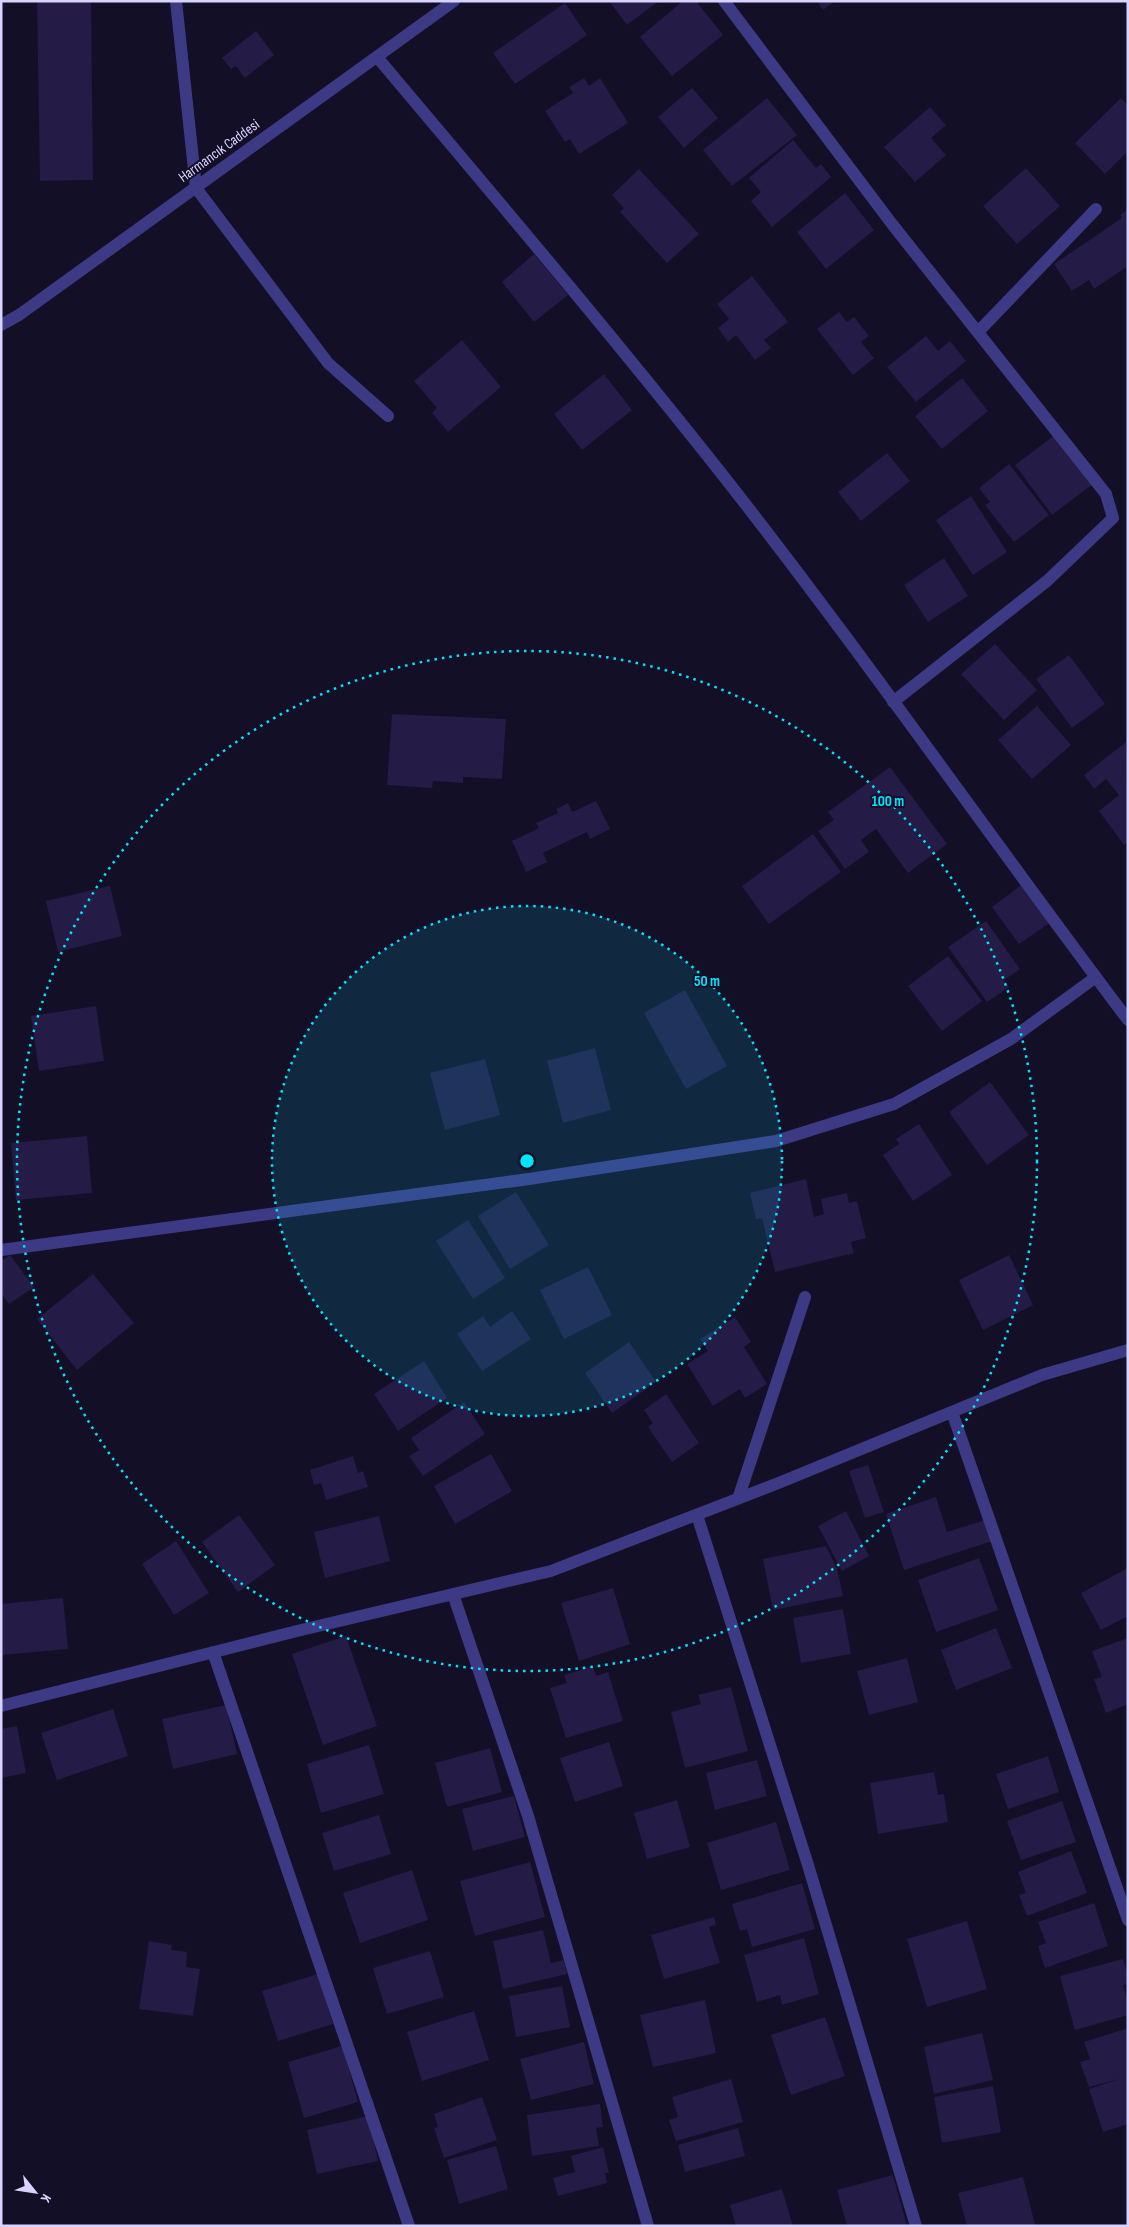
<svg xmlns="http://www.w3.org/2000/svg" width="1129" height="2227" font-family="'Sofia Sans Condensed',sans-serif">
  <rect width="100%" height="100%" fill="#130f26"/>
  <path fill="#241b47" d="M37 1H91L93 180 40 181Z
    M609 1H659L627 25Z
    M683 1H696L723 35 672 76 640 37Z
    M817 1H835L823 10Z
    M565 3 587 35 515 84 493 53Z
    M256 31 274 55 245 78 236 66 231 69 222 58Z
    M584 78 589 86 600 78 628 123 579 154 570 139 565 142 545 111 573 93 569 87Z
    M692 88 718 118 684 148 658 117Z
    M767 98 797 135 732 186 703 150Z
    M1121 98 1128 105V151L1105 174 1075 143Z
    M930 107 946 125 931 138 946 155 915 182 884 147Z
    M793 140 816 168 821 164 831 177 772 227 751 201 761 192 749 178Z
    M1026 168 1060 206 1017 244 983 206Z
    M639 169 699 234 667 263 620 212 624 208 612 195Z
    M845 193 874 230 826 269 797 232Z
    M1128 209V266L1094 289 1089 280 1072 291 1054 264 1122 218 1120 215Z
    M534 254 568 295 534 322 502 282Z
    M752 276 788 322 764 340 771 348 755 360 736 335 728 342 718 328 729 319 717 304Z
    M839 312 847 322 854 317 869 336 861 342 874 358 853 375 817 329Z
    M926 336 938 351 950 341 966 361 916 402 887 367Z
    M462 340 501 387 448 432 432 413 437 408 414 381Z
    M604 374 632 410 582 450 554 414Z
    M962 378 988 411 942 449 915 416Z
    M1056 434 1093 484 1052 515 1015 465Z
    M887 453 910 481 861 521 838 492Z
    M1009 464 1049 515 1014 542 985 505 990 502 979 488Z
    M971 496 1007 552 973 575 936 520Z
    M944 558 968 596 928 622 904 585Z
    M995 644 1037 690 1004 720 961 674Z
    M1069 655 1105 704 1072 728 1036 679Z
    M1037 706 1071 745 1032 779 998 740Z
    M392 714 506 719 502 779 463 777V783L433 781 432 788 387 785Z
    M1126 742 1128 842 1124 845 1099 811 1119 795 1106 779 1094 789 1084 775Z
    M890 767 947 844 908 873 876 829 861 840 869 852 845 869 818 831 834 820 828 812Z
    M596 801 610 829 590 839 587 832 543 853 547 862 526 872 512 841 539 828 536 823 558 813 556 809 568 803 572 812Z
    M813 834 841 872 769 924 742 886Z
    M1024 883 1051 922 1019 944 992 907Z
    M110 886 122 936 58 952 46 901Z
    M986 921 1020 969 1004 980 1009 987 987 1002 948 947Z
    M948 956 982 1001 942 1031 908 986Z
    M685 990 727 1066 686 1089 644 1013Z
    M96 1006 104 1061 39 1071 31 1016Z
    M595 1048 611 1110 563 1123 547 1061Z
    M485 1059 500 1115 445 1130 430 1073Z
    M990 1082 1029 1135 987 1165 949 1112Z
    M919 1124 952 1175 913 1201 883 1155 899 1144 896 1139Z
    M87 1136 92 1193 16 1200 11 1143Z
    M806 1179 814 1217 824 1214 821 1199 847 1193 849 1203 857 1201 866 1238 851 1242 854 1253 775 1272 762 1218 756 1219 750 1193Z
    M516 1192 549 1245 510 1269 478 1216Z
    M468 1220 505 1278 473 1299 436 1241Z
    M10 1255 34 1287 9 1304 1 1293V1261Z
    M1009 1255 1033 1305 983 1330 959 1280Z
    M588 1267 612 1315 564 1339 540 1290Z
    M93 1274 134 1323 77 1370 37 1319Z
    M512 1311 531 1339 482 1371 457 1334 483 1316 490 1327Z
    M735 1317 751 1342 744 1347 767 1384 745 1398 740 1389 713 1406 687 1364 708 1351 700 1339Z
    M629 1342 656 1382 612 1413 585 1373Z
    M424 1361 447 1398 398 1431 374 1394Z
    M666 1394 699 1443 672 1462 648 1427 653 1423 644 1410Z
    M464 1402 485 1434 423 1476 409 1456 419 1450 411 1438Z
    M491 1454 512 1491 455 1524 434 1486Z
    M353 1456 358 1473 363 1471 368 1487 326 1500 321 1483 314 1485 310 1470Z
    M868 1465 884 1512 865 1518 849 1471Z
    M936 1497 947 1532 985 1520 992 1541 904 1570 886 1514Z
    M846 1511 869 1556 842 1571 818 1526Z
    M239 1515 275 1565 238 1592 202 1542Z
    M379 1516 390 1561 325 1578 314 1532Z
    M176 1541 209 1593 174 1615 142 1564Z
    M826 1546 837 1569 843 1596 773 1610 763 1559Z
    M979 1558 998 1610 936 1632 918 1580Z
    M1128 1568V1616L1101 1630 1081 1593Z
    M613 1588 630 1644 579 1661 561 1603Z
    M63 1598 68 1649 1 1655V1604Z
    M843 1609 851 1654 801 1663 793 1618Z
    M996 1628 1012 1668 956 1690 941 1650Z
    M346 1636 377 1726 323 1745 292 1654Z
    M1128 1638V1704L1106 1713 1094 1679 1102 1677 1092 1651Z
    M907 1658 918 1702 869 1715 857 1671Z
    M593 1666 596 1676 608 1672 623 1721 566 1738 550 1688 567 1683 564 1675Z
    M731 1687 748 1751 685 1768 671 1712 701 1704 698 1695Z
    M226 1705 237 1754 173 1769 162 1719Z
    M113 1709 128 1756 57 1780 41 1733Z
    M17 1726 26 1773 1 1778V1729Z
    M609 1742 623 1786 575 1802 560 1758Z
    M369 1745 384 1794 321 1813 307 1764Z
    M490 1748 502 1792 447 1807 435 1763Z
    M1048 1756 1059 1792 1008 1809 996 1774Z
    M757 1760 767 1796 715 1810 706 1773Z
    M934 1772 938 1795 944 1794 948 1822 878 1834 870 1783Z
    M514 1796 525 1837 473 1851 462 1809Z
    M677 1800 690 1847 647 1859 634 1813Z
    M1062 1801 1076 1842 1021 1860 1007 1821Z
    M379 1815 391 1854 334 1871 322 1833Z
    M776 1822 790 1870 721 1890 707 1843Z
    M1071 1851 1087 1893 1027 1916 1019 1895 1026 1893 1018 1872Z
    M530 1862 545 1917 475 1936 460 1881Z
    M412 1870 428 1920 360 1943 343 1893Z
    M802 1883 815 1929 752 1947 747 1929 740 1931 732 1904Z
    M1094 1903 1108 1946 1045 1968 1038 1946 1046 1943 1038 1922Z
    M714 1917 716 1925 709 1927 720 1963 664 1979 651 1935Z
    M967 1921 987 1989 927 2007 907 1939Z
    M543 1930 551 1963 564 1960 567 1974 503 1989 493 1941Z
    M804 1938 819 1994 782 2005 780 1995 757 2002 744 1955Z
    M149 1941 172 1945 171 1950 187 1952 186 1967 200 1969 193 2016 139 2009Z
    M430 1951 444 1997 387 2014 373 1968Z
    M1123 1959 1128 1975V1984L1123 1985 1128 2002V2015L1075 2030 1060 1976Z
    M318 1974 333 2024 278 2041 262 1991Z
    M562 1986 570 2027 516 2037 509 1996Z
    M705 2000 716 2053 653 2067 640 2015Z
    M474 2011 489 2060 422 2081 407 2032Z
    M825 2017 845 2076 791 2095 771 2035Z
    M1128 2028V2124L1103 2132 1089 2089 1119 2079 1089 2087 1080 2062 1090 2059 1084 2042Z
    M982 2033 993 2080 934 2094 924 2047Z
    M584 2042 594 2084 531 2100 520 2059Z
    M342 2046 358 2102 304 2118 288 2062Z
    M731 2079 743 2122 676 2141 669 2120 678 2117 672 2097Z
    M993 2086 1001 2132 942 2143 934 2097Z
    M482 2097 497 2140 444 2158 434 2128 438 2127 434 2114Z
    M600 2104 603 2127 596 2128 599 2146 532 2156 527 2115Z
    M368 2116 378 2161 317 2174 307 2130Z
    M738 2128 745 2156 685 2172 678 2145Z
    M496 2146 508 2189 459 2204 447 2160Z
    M603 2147 609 2173H605L607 2183 558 2196 553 2178 575 2172 571 2156Z
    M893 2175 907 2226H847L837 2190Z
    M1023 2177 1035 2225 967 2226 958 2193Z
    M782 2189 793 2226H736L730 2205Z"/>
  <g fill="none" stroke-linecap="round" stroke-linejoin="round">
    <path stroke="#3d3a85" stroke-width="12" d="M176 1 196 188 328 363 388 416
      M724 1 892 224 1106 494 1113 518 1047 581 893 702
      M377 57C494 196 612 335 725 478 864 655 992 840 1128 1020
      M978 332 1096 209
      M1 1250 529 1179 776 1141 894 1104 1011 1039 1096 977
      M952 1412 1128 1920
      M738 1499 805 1297
      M697 1515 808 1865 916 2226
      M453 1594 528 1816 648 2226
      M213 1652 409 2226
      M1 1706 297 1631 551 1571 781 1482 1042 1375 1128 1350"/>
    <path stroke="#3d3a85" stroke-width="12" d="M1 325 19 315 454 1"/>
  </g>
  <circle cx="527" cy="1161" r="255" fill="#00e5ff" fill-opacity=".12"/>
  <g fill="none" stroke="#00e5ff" stroke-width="2.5" stroke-dasharray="2.5 5">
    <circle cx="527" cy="1161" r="255"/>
    <circle cx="527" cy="1161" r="510"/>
  </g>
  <g text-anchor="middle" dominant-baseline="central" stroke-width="4" stroke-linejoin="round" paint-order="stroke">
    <g font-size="15" fill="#d9d4ff" stroke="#130f26">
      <text transform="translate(219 151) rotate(-36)">Harmancık Caddesi</text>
    </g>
  </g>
  <circle cx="527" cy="1161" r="8" fill="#00e5ff" stroke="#130f26" stroke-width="2.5"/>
  <g font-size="15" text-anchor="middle" font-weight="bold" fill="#00e5ff" stroke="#130f26" stroke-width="4" stroke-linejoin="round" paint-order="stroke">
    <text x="888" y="806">100 m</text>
    <text x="707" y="986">50 m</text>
  </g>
  <rect width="1129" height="2227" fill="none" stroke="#d9d4ff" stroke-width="5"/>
  <g transform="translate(35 2192) rotate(120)" stroke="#130f26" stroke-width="4" paint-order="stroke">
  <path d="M0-4L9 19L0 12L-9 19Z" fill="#d9d4ff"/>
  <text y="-8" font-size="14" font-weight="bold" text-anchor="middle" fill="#d9d4ff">K</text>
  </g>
</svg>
